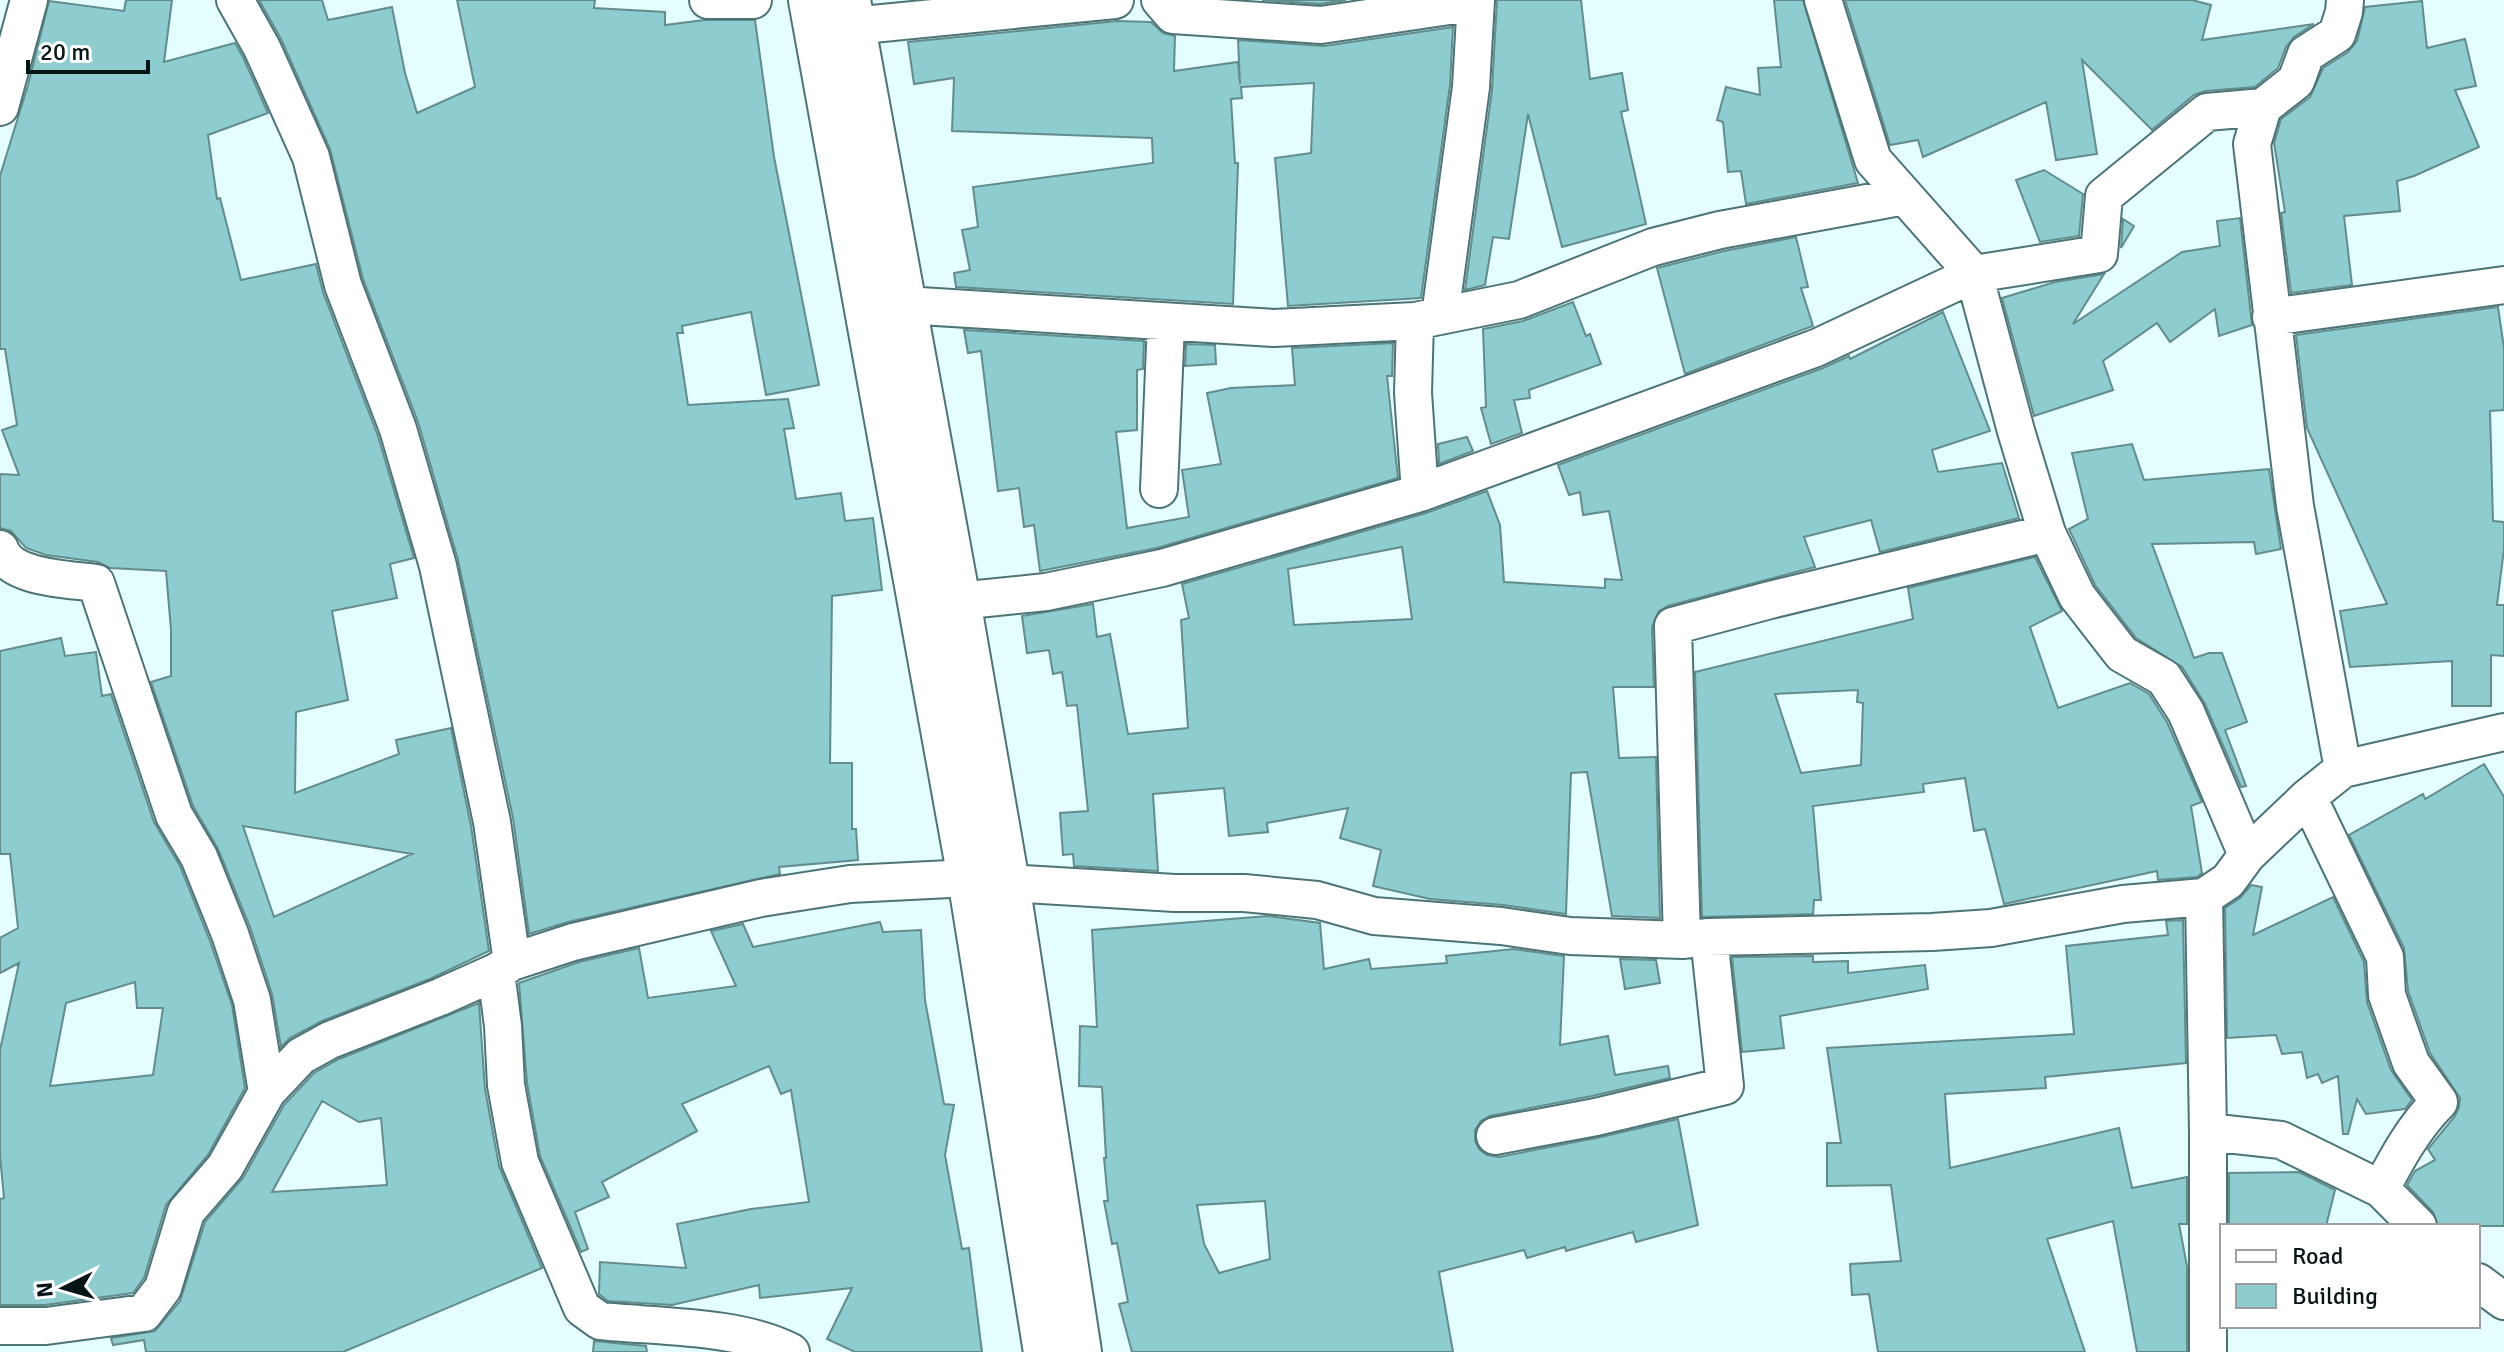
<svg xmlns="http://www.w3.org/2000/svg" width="2504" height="1352" font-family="Signika,sans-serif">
  <rect width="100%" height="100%" fill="#e4feff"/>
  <path fill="#8dcdd0" stroke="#638c8d" stroke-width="2" fill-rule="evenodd" d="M126 0H172L164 62 235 43 243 57 268 113 208 135 217 199 220 198 241 280 316 264 323 292 378 436 414 558 390 564 397 598 332 611 348 700 296 712 295 793 399 754 396 740 451 728 471 826 489 951 432 978 322 1021 290 1038 281 1047 272 994 250 927 218 849 193 806 151 682 171 676V630L166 571 110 568 98 562 46 555 26 548 11 531 0 528V474L19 475 2 430 17 425 5 349H0V176L28 85 49 1 124 11ZM243 826 412 854 274 917Z
    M259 0H322L328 20 392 7 405 73 417 113 475 87 457 0H595L594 8 665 12V25L704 20H755L774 157 819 385 766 395 751 312 682 326 683 333H677L688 405 788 399 794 428 784 429 796 499 841 493 845 521 873 518 882 590 832 596 830 763H852V829H856L858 860 779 867 780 874 568 922 529 934 513 818 458 560 418 422 363 279 330 149 281 39Z
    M1262 0H1346L1320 4Z
    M1497 0H1581L1590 79 1622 73 1628 110 1621 112 1646 224 1562 247 1528 114 1509 239 1493 237 1485 285 1465 290 1492 90Z
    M1774 0H1803L1858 183 1746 204 1741 171 1728 172 1723 122 1717 120 1726 87 1760 95 1758 68 1781 67Z
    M1845 0H2192L2211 5 2202 40 2314 24 2294 37 2286 47 2278 68 2255 87 2205 91 2194 95 2152 130 2082 60 2097 154 2056 160 2046 102 1923 157 1918 140 1890 145Z
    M2422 1 2427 48 2465 39 2476 86 2455 90 2479 147 2414 176 2397 181 2400 211 2344 216 2352 285 2291 293 2281 213 2285 212 2274 143 2281 119 2310 97 2323 68 2348 52 2357 41 2365 7Z
    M1117 21 1151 22 1163 33 1175 36 1174 71 1238 62 1240 84 1238 40 1324 46 1453 27 1450 85 1421 298 1288 306 1275 158 1311 153 1314 83 1241 87 1242 98 1231 99 1235 163H1238L1233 304 956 287 954 273 970 270 962 230 978 227 973 187 1153 163 1152 138 952 131 954 78 914 84 908 42Z
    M2044 170 2083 194 2079 236 2040 242 2016 180Z
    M2240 218 2252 325 2219 336 2215 309 2170 342 2157 323 2103 361 2113 390 2034 416 2002 298 2055 282 2104 274 2073 324 2182 252 2220 246 2217 221Z
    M2123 219 2134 226 2121 248Z
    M1796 237 1808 287 1801 288 1813 326 1685 374 1657 268 1724 251Z
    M1573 302 1586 336 1590 334 1601 364 1529 390 1530 398 1514 400 1522 433 1491 444 1481 408 1486 407 1483 329 1523 321Z
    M2498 307 2504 348V410L2490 411 2493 521 2504 522V549L2497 605H2504V656L2491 655V706H2452V661L2350 667 2340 611 2387 604 2307 428 2296 335Z
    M1943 312 1990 431 1932 450 1938 472 2002 463 2019 518 1880 552 1871 520 1804 537 1815 567 1668 606 1659 611 1652 627 1654 687H1613L1619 758 1656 757 1660 918 1612 916 1587 772 1571 773 1566 914 1503 905 1430 899 1373 886 1381 850 1340 838 1348 808 1267 823 1268 832 1229 836 1224 788 1153 794 1158 871 1074 866 1073 854 1063 855 1060 813 1088 811 1077 705 1067 706 1062 672 1053 674 1049 650 1027 653 1022 616 1093 604 1097 637 1110 634 1128 734 1188 728 1181 620 1189 618 1182 584 1426 513 1487 491 1500 525 1504 582 1605 588V579L1622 580 1609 511 1583 515 1580 492 1569 495 1558 465 1823 368 1849 356 1850 359ZM1402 547 1412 619 1294 625 1288 569Z
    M964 330 1144 341 1143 369 1137 370V430L1116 432 1127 528 1189 517 1182 470 1221 464 1207 393 1231 388 1295 385 1292 348 1393 343 1392 376H1387L1398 478 1157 548 1040 571 1034 525 1024 527 1019 488 998 491 981 351 968 353Z
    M1186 344 1215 345 1216 364 1185 366Z
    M1467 437 1473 451 1439 464 1438 444Z
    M2132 444 2144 480 2269 469 2281 549 2256 554 2254 542 2152 544 2194 658 2209 653H2222L2247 722 2225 730 2246 786 2241 787 2205 704 2182 667 2136 638 2095 585 2069 529 2088 519 2072 453Z
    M2035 557 2062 611 2030 627 2058 708 2130 683 2149 694 2167 722 2202 802 2191 806 2202 873 2197 877 2158 880 2157 871 2004 904 1985 829 1974 831 1965 778 1923 784 1924 792 1813 806 1821 900H1814L1813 914 1702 917 1695 672 1913 619 1908 588ZM1858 690 1857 702 1863 703 1861 765 1801 773 1775 694Z
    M61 638 65 656 96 652 102 696 111 694 154 822 180 866 210 941 232 1005 245 1088 208 1155 166 1205 144 1278 133 1293 45 1305H0V1199L4 1198 0 1156V1050L19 963 0 973V938L18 928 10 854H0V651ZM135 982 137 1008H163L153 1075 50 1086 66 1003Z
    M2484 764 2504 797V1226H2438L2433 1212 2407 1185 2415 1171 2435 1160 2428 1149 2455 1116 2459 1107 2460 1098 2430 1053 2408 991 2404 948 2349 835 2423 794 2425 799Z
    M2251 885 2262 887 2253 935 2333 897 2364 962 2367 1002 2391 1070 2412 1100 2405 1109 2366 1114 2357 1099 2348 1134H2343L2338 1076 2322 1083 2318 1074 2307 1078 2302 1052 2282 1054 2276 1035 2227 1038 2225 908 2240 898Z
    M1268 916 1320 923 1324 969 1369 959 1371 969 1447 963 1446 956 1514 949 1564 956 1560 1045 1608 1036 1615 1075 1668 1066 1670 1078 1592 1096 1490 1116 1481 1121 1475 1130V1141L1479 1149 1487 1155 1499 1157 1601 1137 1678 1119 1698 1225 1636 1242 1633 1232 1566 1251 1565 1247 1527 1258 1524 1250 1439 1272 1453 1352H1132L1119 1304 1128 1302 1117 1243 1112 1244 1104 1201H1108L1104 1158H1106L1102 1087 1079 1086 1080 1026 1097 1027 1092 930ZM1265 1201 1270 1259 1219 1273 1204 1244 1197 1205Z
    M2183 920 2186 1063 2045 1077 2046 1088 1945 1094 1950 1168 2119 1128 2132 1188 2187 1177V1224H2179L2187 1266V1352H2137L2113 1221 2047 1239 2085 1352H1878L1869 1294 1852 1295 1850 1264 1901 1261 1891 1185 1827 1186V1143H1841L1827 1048 2074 1034 2066 946 2168 935 2166 921Z
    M880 922 883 932 921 930 925 1000 934 1049 944 1104 954 1105 945 1155 962 1249 969 1248 982 1352H855L827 1339 852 1288 760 1298 759 1285 672 1305 608 1301 599 1294 600 1262 686 1268 677 1224 751 1209 809 1202 791 1090 781 1094 769 1066 682 1104 697 1131 602 1182 609 1197 575 1212 588 1249 581 1252 540 1156 527 1083 519 983 579 962 639 948 648 998 736 986 711 931 743 924 753 947Z
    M1813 956V962L1848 961V973L1925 965 1928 989 1780 1016 1784 1048 1742 1052 1732 957Z
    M1620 959 1656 960 1660 983 1625 989Z
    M479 1003 485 1089 499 1166 542 1268 343 1352H146L144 1340 113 1345 111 1338 155 1331 180 1301 205 1222 243 1178 284 1105 314 1073 339 1059ZM322 1101 359 1122 381 1118 387 1185 272 1192Z
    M2299 1172 2335 1190 2326 1226 2229 1224V1173Z
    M594 1341 646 1346 647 1352H593Z"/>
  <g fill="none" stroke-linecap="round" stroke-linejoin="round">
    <g stroke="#4c7476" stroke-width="40">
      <path id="minor" d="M235 0 262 48 311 157 343 285 398 429 438 566 492 822 512 962
        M708 0H753
        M1160 0 1173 15 1321 25 1476 2
        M1823 0 1873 160 1974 274 2016 431 2047 533 2077 596 2122 654 2164 678 2186 712 2247 855
        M852 26 1115 0
        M0 107 29 0
        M904 305 1274 328 1415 321
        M1440 316 1471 87 1476 0
        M2271 317 2504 285
        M1159 489 1166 322
        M1420 493 1413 393 1415 321 1519 300 1653 247 1720 230 1905 196
        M0 549C10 579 69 579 96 583L174 815 199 857 230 934 252 1000 267 1092
        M958 601 1046 592 1162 568 1420 493 1816 348 1974 274 2099 254 2104 196 2207 112 2263 107
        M2343 769 2295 506 2252 144 2263 107 2296 81 2306 54 2337 34 2344 12 2345 0
        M2308 797 2385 957 2387 995 2411 1063 2439 1102C2414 1127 2397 1158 2381 1189
        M1007 883 1175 893H1244L1317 900 1374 916 1501 926 1570 936 1682 940 1709 937 1932 932 1991 928 2123 904 2204 897 2228 881 2247 855 2308 797 2343 769 2504 732
        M2204 897 2208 1132V1352
        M1682 940 1673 626 1770 600 2047 533
        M496 972 503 1026 506 1085 520 1162 582 1308 600 1321C659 1327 739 1325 791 1352
        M2208 1132 2281 1140 2381 1189 2418 1226
        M1495 1136 1596 1117 1725 1086 1709 937
        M2478 1282 2504 1301
        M0 1326H46L144 1313 163 1288 186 1212 225 1167 267 1092 301 1056 330 1040 440 997 496 972 512 962 573 942 761 898 850 884 970 878"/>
    </g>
    <g stroke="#4c7476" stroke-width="48">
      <path id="tertiary" d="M811 0 970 878 1046 1352
        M848 0 958 601 1007 883 1079 1352"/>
    </g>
    <use href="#minor" stroke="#fff" stroke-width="36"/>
    <use href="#tertiary" stroke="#fff" stroke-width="44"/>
  </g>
  <rect x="2220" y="1224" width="260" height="104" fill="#ffffff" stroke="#9ba1a1" stroke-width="2"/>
  <rect x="2236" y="1250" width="40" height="12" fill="#ffffff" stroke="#9ba1a1" stroke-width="2"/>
  <text x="2292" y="1264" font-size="24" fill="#051415">Road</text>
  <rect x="2236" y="1284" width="40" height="24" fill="#8dcdd0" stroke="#9ba1a1" stroke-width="2"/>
  <text x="2292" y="1304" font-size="24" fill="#051415">Building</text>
  <g transform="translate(64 1288) rotate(265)" stroke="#ffffff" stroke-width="6" paint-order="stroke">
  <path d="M0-6L14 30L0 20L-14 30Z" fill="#051415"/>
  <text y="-12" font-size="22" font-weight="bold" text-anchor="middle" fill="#051415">N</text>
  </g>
  <path d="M28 60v12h120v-12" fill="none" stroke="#051415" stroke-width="4"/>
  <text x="40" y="60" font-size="24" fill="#051415" stroke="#ffffff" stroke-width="6" paint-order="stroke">20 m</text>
</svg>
